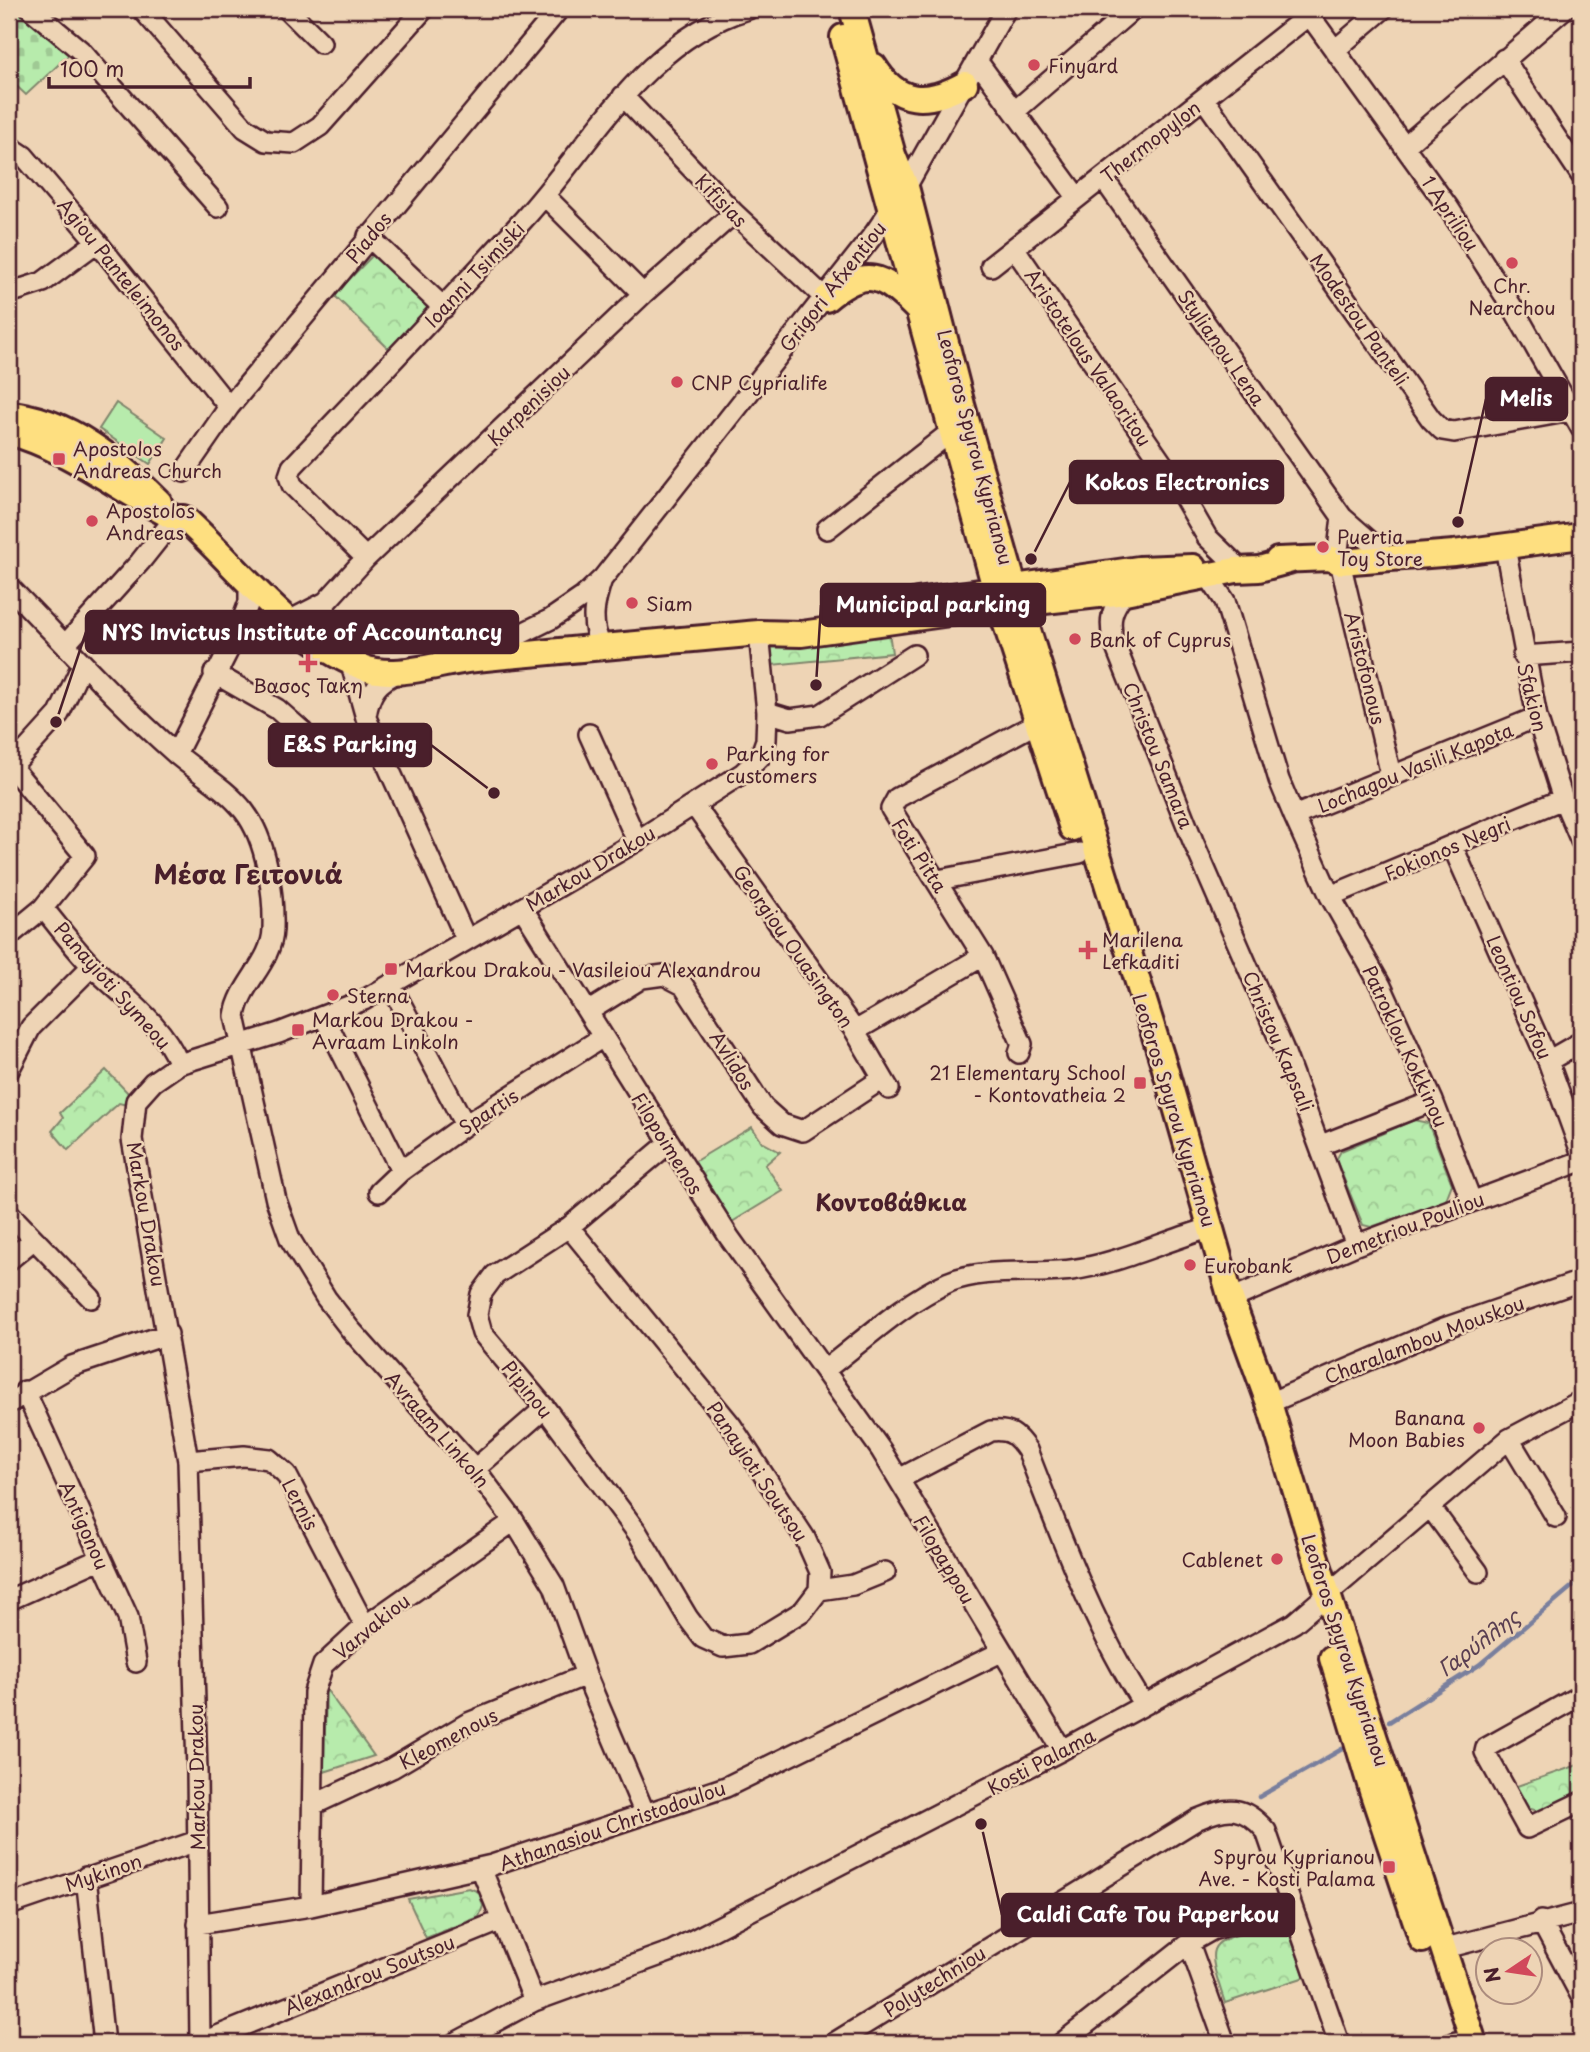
<svg xmlns="http://www.w3.org/2000/svg" width="1590" height="2052" font-family="'Playpen Sans',sans-serif">
  <defs>
    <pattern id="cemetery-stones" width="16" height="16" patternUnits="userSpaceOnUse" patternTransform="scale(1.75)"><rect width="16" height="16" fill="#b7ebac"/><path d="M2 7V4a2 2 0 0 1 4 0v3zM10 15v-3a2 2 0 0 1 4 0v3z" fill="#9fc994"/></pattern>
    <pattern id="park-crowns" width="20" height="18" patternUnits="userSpaceOnUse" patternTransform="scale(1.75)"><rect width="20" height="18" fill="#b7ebac"/><path d="M2 6a3 3 0 1 1 6 0M12 15a3 3 0 1 1 6 0" fill="none" stroke="#9fc994"/></pattern>
  </defs>
  <rect width="100%" height="100%" fill="#eed4b5"/>
  <filter id="ink" filterUnits="userSpaceOnUse"><feTurbulence type="fractalNoise" baseFrequency=".0143" numOctaves="2"/><feDisplacementMap in="SourceGraphic" scale="14" xChannelSelector="R" yChannelSelector="G"/><feConvolveMatrix kernelMatrix="1 2 1 2 8 2 1 2 1" color-interpolation-filters="sRGB"/></filter>
  <g filter="url(#ink)">
    <path fill="url(#cemetery-stones)" stroke="#80856c" stroke-width="2" d="M21 9H26L73 51 26 95 9 79V21Z"/>
    <path fill="url(#park-crowns)" stroke="#80856c" stroke-width="2" d="M373 255 428 308 389 349 334 295Z
      M889 632 892 653 772 665 770 644Z
      M106 1070 130 1095 127 1105 119 1103 68 1150 52 1131 63 1118 60 1113Z
      M1414 1120 1428 1123 1452 1184 1445 1202 1371 1227 1363 1225 1336 1160 1341 1151Z
      M752 1127 762 1142 780 1152 765 1165 783 1191 732 1222 692 1163Z
      M326 1689 374 1756 324 1772Z
      M1581 1764V1794L1542 1812 1527 1808 1514 1787Z
      M469 1888 479 1892 483 1906 479 1917 426 1938 408 1899Z
      M1273 1924 1289 1933 1305 1977 1225 2003C1202 1934 1209 1945 1273 1924Z"/>
    <path fill="#b7ebac" stroke="#80856c" stroke-width="2" d="M116 403 167 438 150 464 99 429Z"/>
    <g fill="none" stroke-linecap="round" stroke-linejoin="round">
      <path stroke="#797f9d" stroke-width="4.5" d="M1389 1722 1479 1665 1581 1579
        M1259 1797 1349 1745"/>
      <g stroke="#4a1f2b" stroke-width="24">
        <path id="minor" d="M31 9 81 51 218 207
          M142 9 245 128 266 141 294 143 320 126 424 9
          M287 9 321 43
          M1305 9 1448 207 1516 313 1581 428
          M1335 50 1383 9
          M1504 59 1581 175
          M978 62 1077 197
          M623 96 734 213 826 299
          M1204 99 1431 419 1442 430 1454 432 1571 411
          M1015 111 1133 9
          M9 146 24 156 97 242 229 407
          M1405 146 1564 9
          M1103 178 1342 517 1389 558
          M545 196 643 294
          M368 236 444 308
          M1015 249 1175 482 1207 537 1233 562
          M991 266 1309 15
          M9 293 43 282 97 242
          M184 472 229 407 559 9
          M827 529 952 431
          M1505 547 1537 717 1563 799 1581 841
          M366 558 292 485 289 476 292 467C370 385 448 303 524 219 593 143 644 40 748 9
          M1329 558 1338 550 1342 517
          M1340 562 1391 775
          M1208 576 1225 601 1279 780 1294 816 1330 896 1381 986 1433 1101 1471 1200
          M9 587C64 643 116 701 175 753 197 772 226 788 244 811 267 840 274 894 273 929 272 963 240 983 235 1016L276 1200 290 1239 326 1298 350 1329 475 1469 514 1521 554 1586 586 1675 645 1814
          M1125 592C1111 610 1109 619 1113 640L1193 841 1283 1048 1356 1245
          M291 620 326 602 366 558 643 294 734 213
          M320 643 326 602
          M66 644 140 562 175 518
          M602 647C589 624 594 603 602 579
          M476 656 551 619 583 597 603 578 874 234 906 187 1006 9
          M1523 656 1581 652
          M350 661 366 718 466 939
          M214 673 277 709 302 731
          M767 712 790 719 820 715 914 655
          M366 716C370 691 378 682 400 671
          M589 734 637 841
          M176 754 239 629 249 602V585
          M9 764 85 856 43 908 9 936
          M11 767 59 714 82 665
          M694 805 855 1031 889 1089
          M1294 816 1537 717
          M1452 845 1548 1061 1581 1152
          M938 880 1080 853
          M1330 896 1563 799
          M43 908C59 927 75 949 92 966 123 997 162 1022 179 1064
          M523 909 729 1237 881 1450 1062 1750
          M391 985 465 1125
          M589 1011 642 978 664 975 683 985 763 1107 782 1124 803 1131 882 1079
          M324 1017 401 1171
          M855 1031 983 956
          M1019 1053 1022 1044 983 956 891 809 897 798 1037 723
          M1548 1061 1581 1042
          M9 1070 31 1027 92 966
          M1321 1145 1433 1101
          M379 1192 401 1171 465 1125 603 1037
          M9 1213 91 1298
          M569 1227 731 1425 805 1538 820 1572 819 1590 803 1611 749 1644 723 1647 703 1638 688 1618 637 1532 545 1408 482 1333 477 1315 481 1294 495 1275 569 1227 668 1144
          M9 1260 33 1240
          M1231 1299 1356 1245 1581 1161
          M826 1369C864 1340 904 1302 949 1282 985 1267 1033 1275 1071 1270 1116 1264 1158 1244 1200 1231
          M25 1391 128 1617 136 1662
          M9 1403 72 1366 168 1334
          M1269 1403 1444 1328 1581 1281
          M1509 1439 1556 1517
          M188 1461 244 1456 269 1459 286 1474 365 1626
          M475 1469 545 1408
          M899 1479 991 1431C1010 1429 1016 1434 1027 1450 1061 1537 1093 1626 1144 1705
          M1431 1508 1478 1572
          M819 1590 853 1585 885 1572
          M9 1600 100 1559
          M1581 1695 1486 1748 1485 1752 1527 1828 1581 1802
          M313 1805 392 1768 468 1723 586 1675
          M481 1868 534 2001
          M86 1877 104 2043
          M9 1905 197 1841
          M311 1906 314 1692 323 1665 365 1626 514 1521
          M1541 1921 1581 1996
          M198 1924 311 1906 492 1865 726 1787 1001 1652
          M1189 1943 1225 2043
          M1442 1949 1581 1913
          M200 2043 197 1771 188 1461 132 1139 136 1101 153 1082 179 1064 279 1033 364 1000 637 841 743 773 760 757 766 740 767 712 759 633
          M200 2043 500 1921
          M455 2043 534 2001 672 1951 1062 1750 1294 1623 1509 1439 1581 1401
          M834 2043 1198 1819C1228 1806 1244 1805 1266 1831L1339 2043
          M1062 2043 1189 1943 1212 1930 1290 1905
          M1453 2043 1456 2042"/>
      </g>
      <g stroke="#4a1f2b" stroke-width="30">
        <path id="major" d="M852 9 893 155 906 187 962 405 1014 586 1164 1065 1231 1299 1269 1403 1316 1558 1474 2043
          M843 37 1000 606 1072 828
          M874 66C898 105 927 105 965 84
          M826 299C866 266 882 274 917 309
          M9 414C68 419 119 461 159 502
          M9 432C70 449 119 490 175 518H184C240 568 289 639 362 667 393 680 436 664 467 660 564 650 662 642 759 633L801 634 1000 606 1125 592 1236 570 1259 569 1292 560
          M1278 560 1329 558 1340 562 1454 553 1581 536
          M917 601 1139 569 1193 567
          M1332 1658 1372 1791 1422 1940"/>
      </g>
      <use href="#minor" stroke="#eed4b5" stroke-width="19"/>
      <use href="#major" stroke="#fedf80" stroke-width="24"/>
    </g>
  </g>
  <g fill="#d1495b" stroke="#eed4b5" stroke-width="2.5">
    <circle cx="1034" cy="65" r="7"/>
    <circle cx="1512" cy="263" r="7"/>
    <circle cx="677" cy="382" r="7"/>
    <rect x="52" y="452" width="14" height="14" rx="3.5"/>
    <circle cx="92" cy="521" r="7"/>
    <circle cx="1323" cy="547" r="7"/>
    <circle cx="632" cy="603" r="7"/>
    <circle cx="1075" cy="639" r="7"/>
    <path d="M304.5 652.5h7v7h7v7h-7v7h-7v-7h-7v-7h7z"/>
    <circle cx="712" cy="764" r="7"/>
    <path d="M1084.5 939.5h7v7h7v7h-7v7h-7v-7h-7v-7h7z"/>
    <rect x="384" y="962" width="14" height="14" rx="3.5"/>
    <circle cx="333" cy="995" r="7"/>
    <rect x="291" y="1023" width="14" height="14" rx="3.5"/>
    <rect x="1133" y="1076" width="14" height="14" rx="3.5"/>
    <circle cx="1190" cy="1265" r="7"/>
    <circle cx="1479" cy="1428" r="7"/>
    <circle cx="1277" cy="1559" r="7"/>
    <rect x="1382" y="1860" width="14" height="14" rx="3.5"/>
  </g>
  <g text-anchor="middle" dominant-baseline="central" stroke-width="5" stroke-linejoin="round" paint-order="stroke">
    <g font-size="19" fill="#4a1f2b" stroke="#eed4b5" text-anchor="start">
      <text x="1048" y="65">Finyard</text>
      <text x="1512" y="285" text-anchor="middle">Chr.<tspan x="1512" dy="22">Nearchou</tspan></text>
      <text x="691" y="382">CNP Cyprialife</text>
      <text x="73" y="448">Apostolos<tspan x="73" dy="22">Andreas Church</tspan></text>
      <text x="106" y="510">Apostolos<tspan x="106" dy="22">Andreas</tspan></text>
      <text x="1337" y="536">Puertia<tspan x="1337" dy="22">Toy Store</tspan></text>
      <text x="646" y="603">Siam</text>
      <text x="1089" y="639">Bank of Cyprus</text>
      <text x="308" y="685" text-anchor="middle">Βασος Τακη</text>
      <text x="726" y="753">Parking for<tspan x="726" dy="22">customers</tspan></text>
      <text x="1102" y="939">Marilena<tspan x="1102" dy="22">Lefkaditi</tspan></text>
      <text x="405" y="969">Markou Drakou - Vasileiou Alexandrou</text>
      <text x="347" y="995">Sterna</text>
      <text x="312" y="1019">Markou Drakou -<tspan x="312" dy="22">Avraam Linkoln</tspan></text>
      <text x="1126" y="1072" text-anchor="end">21 Elementary School<tspan x="1126" dy="22">- Kontovatheia 2</tspan></text>
      <text x="1204" y="1265">Eurobank</text>
      <text x="1465" y="1417" text-anchor="end">Banana<tspan x="1465" dy="22">Moon Babies</tspan></text>
      <text x="1263" y="1559" text-anchor="end">Cablenet</text>
      <text x="1375" y="1856" text-anchor="end">Spyrou Kyprianou<tspan x="1375" dy="22">Ave. - Kosti Palama</tspan></text>
    </g>
    <g font-size="19" fill="#4a1f2b" stroke="#eed4b5">
      <text transform="translate(1150 141) rotate(-38)">Thermopylon</text>
      <text transform="translate(722 200) rotate(46)">Kifisias</text>
      <text transform="translate(1451 213) rotate(56)">1 Apriliou</text>
      <text transform="translate(368 237) rotate(-51)">Piados</text>
      <text transform="translate(122 274) rotate(51)">Agiou Panteleimonos</text>
      <text transform="translate(474 274) rotate(-47)">Ioanni Tsimiski</text>
      <text transform="translate(832 286) rotate(-52)">Grigori Afxentiou</text>
      <text transform="translate(1360 319) rotate(55)">Modestou Panteli</text>
      <text transform="translate(1222 347) rotate(55)">Stylianou Lena</text>
      <text transform="translate(1089 357) rotate(56)">Aristotelous Valaoritou</text>
      <text transform="translate(528 405) rotate(-44)">Karpenisiou</text>
      <text transform="translate(976 447) rotate(75)">Leoforos Spyrou Kyprianou</text>
      <text transform="translate(1366 668) rotate(76)">Aristofonous</text>
      <text transform="translate(1533 697) rotate(76)">Sfakion</text>
      <text transform="translate(1159 755) rotate(68)">Christou Samara</text>
      <text transform="translate(1415 767) rotate(-22)">Lochagou Vasili Kapota</text>
      <text transform="translate(1447 848) rotate(-23)">Fokionos Negri</text>
      <text transform="translate(920 855) rotate(57)">Foti Pitta</text>
      <text transform="translate(590 868) rotate(-31)">Markou Drakou</text>
      <text transform="translate(794 946) rotate(55)">Georgiou Ouasington</text>
      <text transform="translate(113 985) rotate(48)">Panayioti Symeou</text>
      <text transform="translate(1520 997) rotate(66)">Leontiou Sofou</text>
      <text transform="translate(1279 1041) rotate(67)">Christou Kapsali</text>
      <text transform="translate(1406 1046) rotate(65)">Patroklou Kokkinou</text>
      <text transform="translate(733 1060) rotate(58)">Avlidos</text>
      <text transform="translate(1175 1110) rotate(73)">Leoforos Spyrou Kyprianou</text>
      <text transform="translate(488 1111) rotate(-33)">Spartis</text>
      <text transform="translate(668 1143) rotate(58)">Filopoimenos</text>
      <text transform="translate(147 1214) rotate(80)">Markou Drakou</text>
      <text transform="translate(1405 1227) rotate(-21)">Demetriou Pouliou</text>
      <text transform="translate(1424 1339) rotate(-21)">Charalambou Mouskou</text>
      <text transform="translate(528 1389) rotate(51)">Pipinou</text>
      <text transform="translate(438 1429) rotate(49)">Avraam Linkoln</text>
      <text transform="translate(758 1471) rotate(56)">Panayioti Soutsou</text>
      <text transform="translate(301 1504) rotate(62)">Lernis</text>
      <text transform="translate(85 1525) rotate(66)">Antigonou</text>
      <text transform="translate(945 1559) rotate(59)">Filopappou</text>
      <text transform="translate(371 1626) rotate(-39)">Varvakiou</text>
      <text transform="translate(1346 1650) rotate(72)">Leoforos Spyrou Kyprianou</text>
      <text transform="translate(448 1738) rotate(-28)">Kleomenous</text>
      <text transform="translate(1041 1761) rotate(-28)">Kosti Palama</text>
      <text transform="translate(196 1777) rotate(-91)">Markou Drakou</text>
      <text transform="translate(612 1825) rotate(-19)">Athanasiou Christodoulou</text>
      <text transform="translate(103 1872) rotate(-19)">Mykinon</text>
      <text transform="translate(369 1974) rotate(-22)">Alexandrou Soutsou</text>
      <text transform="translate(934 1981) rotate(-32)">Polytechniou</text>
    </g>
    <g font-size="21" font-style="italic" fill="#5a3f51" stroke="#eed4b5">
      <text transform="translate(1478 1642) rotate(-37)">Γαρύλλης</text>
    </g>
    <g font-size="23" font-weight="bold" fill="#4a1f2b" stroke="#eed4b5">
      <text x="891" y="1201">Κοντοβάθκια</text>
    </g>
    <g font-size="26" font-weight="bold" fill="#4a1f2b" stroke="#eed4b5">
      <text x="248" y="873">Μέσα Γειτονιά</text>
    </g>
  </g>
  <path fill="none" stroke="#4a1f2b" stroke-width="2.5" d="M1458 522L1486 399M1031 559L1070 482M816 685L821 605M56 722L86 632M494 793L431 745M981 1824L1002 1915"/>
  <g fill="#4a1f2b" stroke="#eed4b5" stroke-width="2.5">
    <circle cx="1458" cy="522" r="7"/>
    <circle cx="1031" cy="559" r="7"/>
    <circle cx="816" cy="685" r="7"/>
    <circle cx="56" cy="722" r="7"/>
    <circle cx="494" cy="793" r="7"/>
    <circle cx="981" cy="1824" r="7"/>
  </g>
  <g fill="#4a1f2b" stroke="#4a1f2b" stroke-width="2.5">
    <rect x="1486" y="378" width="81" height="42" rx="7"/>
    <rect x="1070" y="461" width="213" height="42" rx="7"/>
    <rect x="821" y="584" width="224" height="42" rx="7"/>
    <rect x="86" y="611" width="432" height="42" rx="7"/>
    <rect x="269" y="724" width="162" height="42" rx="7"/>
    <rect x="1002" y="1894" width="292" height="42" rx="7"/>
  </g>
  <g font-size="21" text-anchor="middle" font-weight="bold" fill="#fff">
    <text x="1526" y="406">Melis</text>
    <text x="1177" y="490">Kokos Electronics</text>
    <text x="933" y="612">Municipal parking</text>
    <text x="302" y="640">NYS Invictus Institute of Accountancy</text>
    <text x="350" y="752">E&amp;S Parking</text>
    <text x="1148" y="1922">Caldi Cafe Tou Paperkou</text>
  </g>
  <rect width="1590" height="2052" fill="none" stroke="#eed4b5" stroke-width="35"/>
  <rect x="18" y="18" width="1555" height="2017" fill="none" stroke="#4a1f2b" stroke-width="2.5" filter="url(#ink)"/>
  <g transform="translate(1509 1971) rotate(257)"><circle r="33" fill="#eed4b5" stroke="#ac8c7e" stroke-width="2"/>
  <path d="M0-5L12 26L0 18L-12 26Z" fill="#d1495b"/>
  <text y="-10" font-size="19" font-weight="bold" text-anchor="middle" fill="#4a1f2b">N</text>
  </g>
  <path d="M49 77v10h201v-10" fill="none" stroke="#4a1f2b" stroke-width="3.5"/>
  <text x="60" y="77" font-size="21" fill="#4a1f2b" stroke="#eed4b5" stroke-width="5" paint-order="stroke">100 m</text>
</svg>
